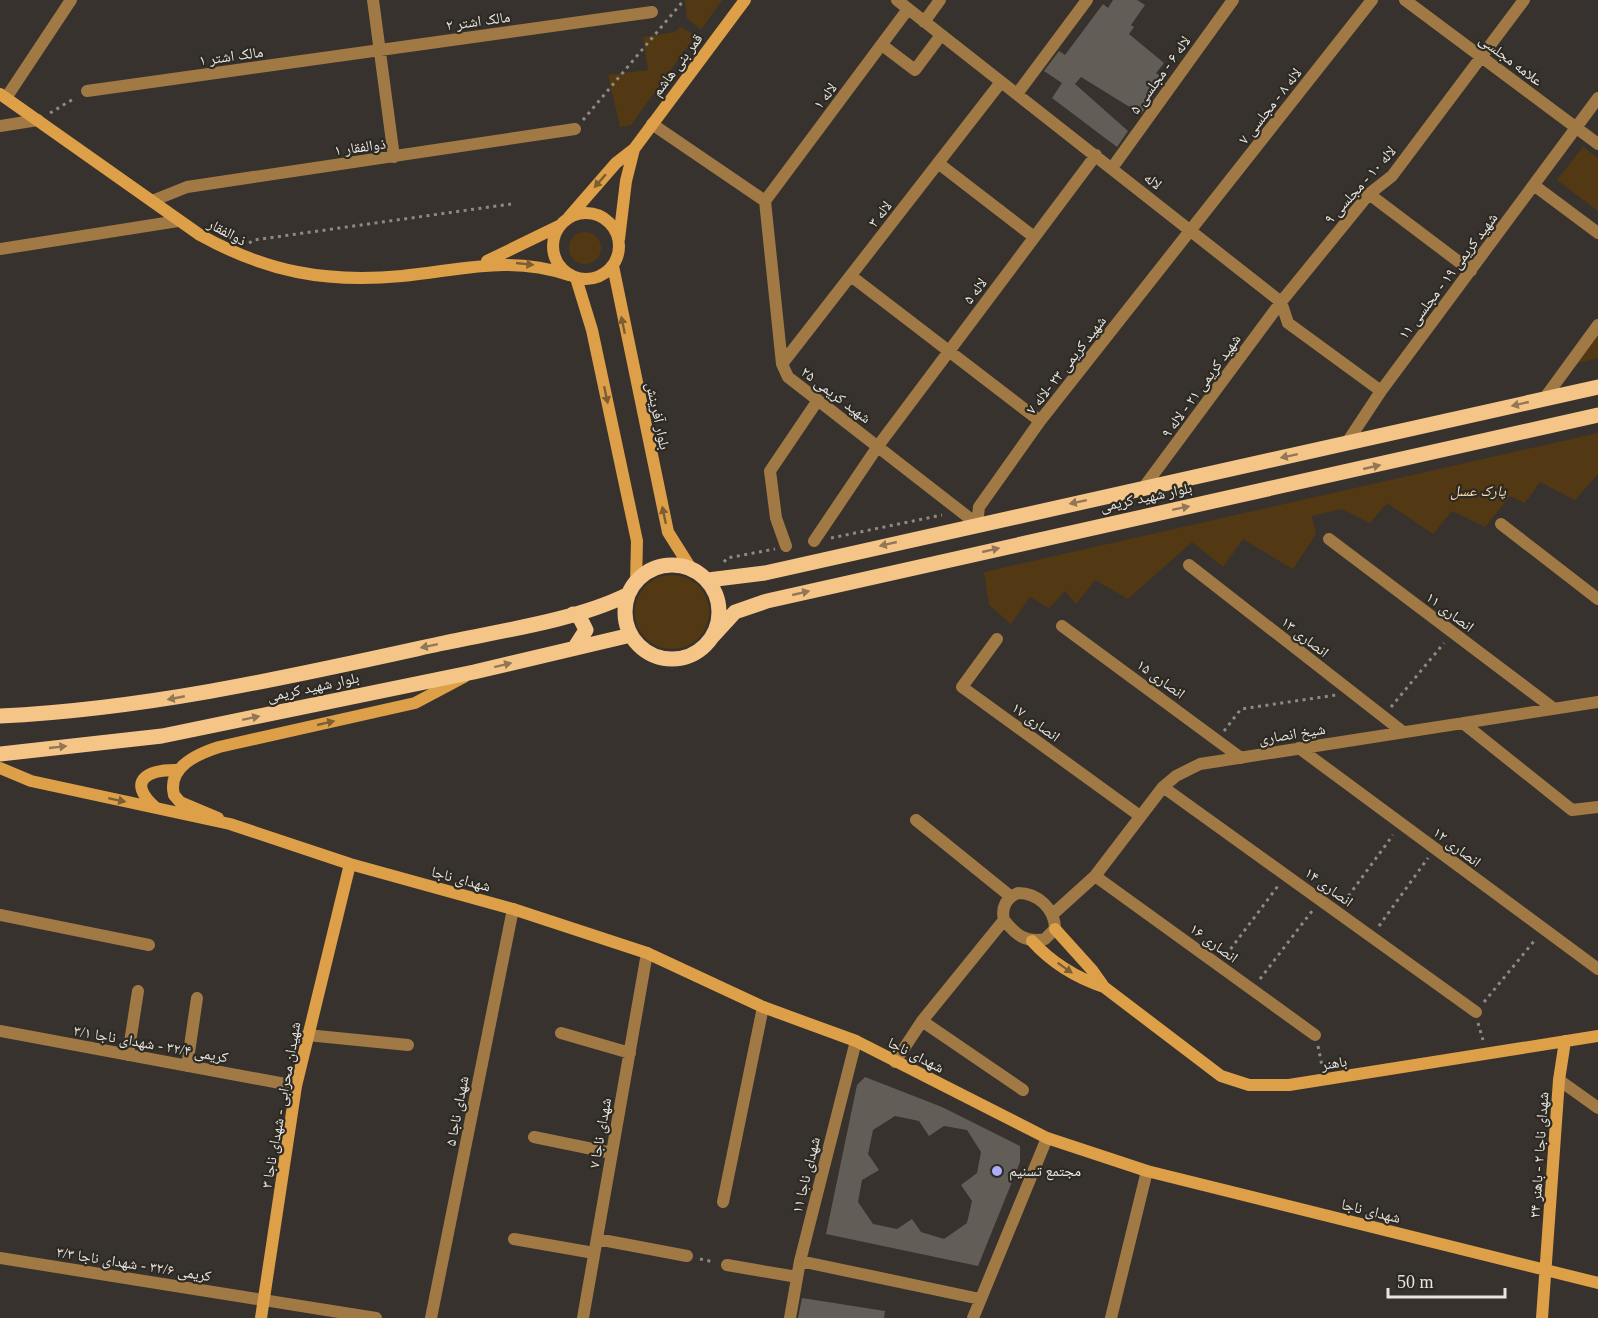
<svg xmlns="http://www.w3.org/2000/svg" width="1598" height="1318" font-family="'Times New Roman','Noto Naskh Arabic',serif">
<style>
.green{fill:#533913}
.building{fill:#635d57;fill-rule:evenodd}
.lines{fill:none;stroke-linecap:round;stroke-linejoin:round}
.path{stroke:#8d8984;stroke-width:3;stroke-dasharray:3 4.5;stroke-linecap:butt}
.street{stroke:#a07945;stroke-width:12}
.secondary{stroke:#dd9f47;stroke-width:12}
.primary{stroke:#f5c588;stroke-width:15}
.oneway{fill:#7c5e33}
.oneway2{fill:#917756}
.poi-dot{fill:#adaefb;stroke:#2d2923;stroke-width:2}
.labels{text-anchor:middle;stroke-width:4.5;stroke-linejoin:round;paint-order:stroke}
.street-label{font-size:15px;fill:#e9e6e2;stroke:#2d2923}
.park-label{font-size:15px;font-style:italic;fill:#fedeb6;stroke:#2d2923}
.poi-label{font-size:15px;fill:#e9e6e2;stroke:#2d2923;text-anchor:start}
</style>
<rect width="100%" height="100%" fill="#37322d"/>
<!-- green -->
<path class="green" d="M685 0H722L701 30 687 18Z
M680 27 696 35 631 125 620 127 608 75 648 70 643 37 675 32Z
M1583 147 1598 158V211L1557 180Z
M569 248a16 16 0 1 1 32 0a16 16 0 1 1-32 0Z
M1598 335V358L1577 363Z
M1598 433V474L1575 500 1540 482 1525 503 1510 496 1485 527 1452 511 1433 534 1387 503 1370 523 1342 509 1312 516 1316 534 1293 569 1243 539 1223 567 1192 542 1128 599 1095 580 1076 604 1065 591 1049 608 1030 597 1011 624 989 605 984 572Z
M635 612a37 37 0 1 1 74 0a37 37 0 1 1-74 0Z"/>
<!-- building -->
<path class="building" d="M1113 0H1137L1145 5 1131 25 1134 27 1129 34 1164 63 1156 73 1165 80 1141 114 1081 77 1075 84 1128 131 1117 147 1052 98 1062 83 1044 71 1059 51 1065 55 1103 4 1108 8Z
M865 1077 942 1107 1020 1146V1162L978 1266 826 1234 857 1085ZM895 1116 919 1121 929 1136 944 1126 967 1130 981 1152 977 1173 961 1185 972 1201 967 1223 944 1239 921 1232 912 1219 897 1229 873 1224 858 1202 862 1180 879 1170 868 1154 873 1130Z
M802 1298 885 1311 884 1318H798Z"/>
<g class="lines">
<!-- path -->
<path class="path" d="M50 113 75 98
M583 120 684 0
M249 243 254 240 511 204
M831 538 942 515
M724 562 727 558 775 549
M1391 707 1444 643
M1224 731 1241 709 1336 695
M1344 902 1393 835
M1379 926 1428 858
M1226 955 1278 886
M1260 979 1312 911
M1484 1002 1535 940
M1478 1023 1483 1040
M1318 1046 1322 1066
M700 1259 714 1262"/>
<!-- street -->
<path class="street" d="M373 0 394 157
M897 0 1281 302 1288 323 1381 391
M1405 0 1598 144
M924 22 940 0
M882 45 915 70 941 35
M87 91 652 12
M1017 94 1087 0
M6 98 71 0
M652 124 765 201
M0 126 38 120
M938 163 1034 237
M1112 168 1233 0
M1535 186 1598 233
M1369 194 1471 271
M152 201 187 187 575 129
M765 201 782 364 788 377 977 524 979 507 1040 421 1372 0
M765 201 908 9
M0 249 178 221
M851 276 1040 421
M782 364 1001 82
M1544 399 1598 325
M1346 444 1381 391 1598 98
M1144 487 1281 302 1369 194 1392 176 1524 0
M1501 524 1598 599
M1329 539 1553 708
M814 541 878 446 1096 155
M786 546 776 518 770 471 818 400
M1189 565 1403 732
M1062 626 1241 758
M997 639 962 687 1140 816
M1463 723 1572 810 1598 807
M1299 748 1598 969
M1163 787 1476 1012
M916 820 1010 896
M1095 876 1315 1035
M1018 893C1038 893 1055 909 1055 929L1045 939C1025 943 1016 935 1004 920 1001 907 1006 898 1018 893Z
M1053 914 1095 876 1163 787 1176 776 1200 764 1598 702
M0 915 149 945
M922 1021 1023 1090
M0 1031 296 1086
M561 1033 630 1053
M307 1035 408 1045
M128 1055 138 991
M895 1062 922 1021 1004 920
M187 1066 197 998
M1559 1080 1598 1108
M534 1137 612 1153
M723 1202 763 1007
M514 1239 594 1253
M597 1239 687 1256
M0 1258 376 1318
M800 1261 980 1299
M727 1265 797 1277
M431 1318 513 909
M583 1318 647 953
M790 1318 800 1261 856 1041
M973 1318 1047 1138
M1111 1318 1147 1171"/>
<!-- secondary -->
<path class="secondary" d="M0 94 200 235C267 272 325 283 402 276 462 270 509 255 569 275
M553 246a33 33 0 1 1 66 0a33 33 0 1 1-66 0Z
M569 217 616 163 634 149 745 0
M619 239 626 181 634 149
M487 261 559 226
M613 266 668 532 690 567
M576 278 592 330 637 541 636 583
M0 768 31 781 230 824 350 864 513 909 647 953 763 1007 856 1041 1047 1138 1147 1171 1598 1283
M155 807C125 780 149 769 179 770
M218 818 180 802 174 795C167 767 197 754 219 747L415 703 464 677
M1055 929 1092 970 1104 987
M1032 941C1051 962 1077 978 1104 987L1221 1076 1249 1085H1289L1598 1036
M261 1318 296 1086 350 864
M1542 1318 1559 1080 1565 1041"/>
<!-- primary -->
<path class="primary" d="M625 612a47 47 0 1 1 94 0a47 47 0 1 1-94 0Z
M708 580 765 573 1598 387
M573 614 580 618 586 630 575 647
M713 636 735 612 767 601 1598 415
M0 716C149 709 293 676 439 644 498 631 574 621 627 595
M0 754 162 736 474 672 631 635"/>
</g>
<!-- one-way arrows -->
<defs><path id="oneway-solid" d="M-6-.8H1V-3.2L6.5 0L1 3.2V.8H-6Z" transform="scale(1.5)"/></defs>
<g class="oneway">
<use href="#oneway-solid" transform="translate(600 181) rotate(131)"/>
<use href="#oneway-solid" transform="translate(525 264) rotate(6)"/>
<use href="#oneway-solid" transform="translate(623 325) rotate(-102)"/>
<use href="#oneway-solid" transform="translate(606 395) rotate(78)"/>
<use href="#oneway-solid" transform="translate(664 515) rotate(-102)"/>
<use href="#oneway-solid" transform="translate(326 723) rotate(-13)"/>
<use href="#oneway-solid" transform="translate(117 800) rotate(12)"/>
<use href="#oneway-solid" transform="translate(1065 968) rotate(35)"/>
</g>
<g class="oneway2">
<use href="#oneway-solid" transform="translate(1520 404) rotate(167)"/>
<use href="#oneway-solid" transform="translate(1289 456) rotate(168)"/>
<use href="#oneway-solid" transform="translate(1372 467) rotate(-13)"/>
<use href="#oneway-solid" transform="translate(1078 502) rotate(168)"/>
<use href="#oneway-solid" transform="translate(1181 508) rotate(-12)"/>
<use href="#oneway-solid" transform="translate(888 544) rotate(167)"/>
<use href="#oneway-solid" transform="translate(991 550) rotate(-13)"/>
<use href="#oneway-solid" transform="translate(801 593) rotate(-13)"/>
<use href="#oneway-solid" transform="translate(429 646) rotate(168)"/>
<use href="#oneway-solid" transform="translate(503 665) rotate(-14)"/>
<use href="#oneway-solid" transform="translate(176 698) rotate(169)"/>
<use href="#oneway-solid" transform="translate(251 718) rotate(-12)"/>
<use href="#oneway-solid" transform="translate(58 747) rotate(-6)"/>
</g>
<!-- markers -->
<circle class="poi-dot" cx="997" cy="1171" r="6"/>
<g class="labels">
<!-- street labels -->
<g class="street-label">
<text transform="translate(478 21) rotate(-8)" y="5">مالک اشتر ۲</text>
<text transform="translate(231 56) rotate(-8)" y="5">مالک اشتر ۱</text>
<text transform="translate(1511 60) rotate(37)" y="5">علامه مجلسی</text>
<text transform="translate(677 65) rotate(-53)" y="5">قمر بنی هاشم</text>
<text transform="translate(1160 75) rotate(-54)" y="5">لاله ۶ - مجلسی ۵</text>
<text transform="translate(825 96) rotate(-53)" y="5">لاله ۱</text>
<text transform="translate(1270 106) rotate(-52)" y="5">لاله ۸ - مجلسی ۷</text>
<text transform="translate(360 147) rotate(-8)" y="5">ذوالفقار ۱</text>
<text transform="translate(1153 181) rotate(38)" y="5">لاله</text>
<text transform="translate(1360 185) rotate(-48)" y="5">لاله ۱۰ - مجلسی ۹</text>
<text transform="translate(880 214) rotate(-52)" y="5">لاله ۳</text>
<text transform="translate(227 232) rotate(28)" y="5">ذوالفقار</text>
<text transform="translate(1448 276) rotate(-53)" y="5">شهید کریمی ۱۹ - مجلسی ۱۱</text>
<text transform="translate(975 291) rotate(-53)" y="5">لاله ۵</text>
<text transform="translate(1066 365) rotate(-52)" y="5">شهید کریمی ۲۳ -لاله ۷</text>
<text transform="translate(1201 386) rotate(-54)" y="5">شهید کریمی ۲۱ - لاله ۹</text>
<text transform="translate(836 395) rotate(37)" y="5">شهید کریمی ۲۵</text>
<text transform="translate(658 416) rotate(78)" y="5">بلوار آفرینش</text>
<text transform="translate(1146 497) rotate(-12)" y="5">بلوار شهید کریمی</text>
<text transform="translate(1450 612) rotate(37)" y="5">انصاری ۱۱</text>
<text transform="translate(1305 637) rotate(38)" y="5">انصاری ۱۳</text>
<text transform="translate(1161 679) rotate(36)" y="5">انصاری ۱۵</text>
<text transform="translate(313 687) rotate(-12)" y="5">بلوار شهید کریمی</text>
<text transform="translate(1036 722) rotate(36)" y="5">انصاری ۱۷</text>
<text transform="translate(1292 734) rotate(-9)" y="5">شیخ انصاری</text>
<text transform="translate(1457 847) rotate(37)" y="5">انصاری ۱۲</text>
<text transform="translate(461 879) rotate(15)" y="5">شهدای ناجا</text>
<text transform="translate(1329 887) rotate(36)" y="5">انصاری ۱۴</text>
<text transform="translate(1214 943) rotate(36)" y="5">انصاری ۱۶</text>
<text transform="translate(151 1044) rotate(10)" y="5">کریمی ۳۲/۴ - شهدای ناجا ۳/۱</text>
<text transform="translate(916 1055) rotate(27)" y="5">شهدای ناجا</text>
<text transform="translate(1334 1063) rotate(-9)" y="5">باهنر</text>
<text transform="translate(281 1105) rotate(-80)" y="5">شهیدان محرابی - شهدای ناجا ۳</text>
<text transform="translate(457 1111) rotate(-79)" y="5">شهدای ناجا ۵</text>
<text transform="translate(600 1133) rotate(-80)" y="5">شهدای ناجا ۷</text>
<text transform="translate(1539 1155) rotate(-86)" y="5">شهدای ناجا ۲ - باهنر ۲۴</text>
<text transform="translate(806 1175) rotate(-76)" y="5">شهدای ناجا ۱۱</text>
<text transform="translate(1371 1211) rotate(14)" y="5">شهدای ناجا</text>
<text transform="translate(134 1264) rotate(9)" y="5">کریمی ۳۲/۶ - شهدای ناجا ۳/۳</text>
</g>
<!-- park labels -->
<g class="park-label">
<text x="1478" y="496">پارک عسل</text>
</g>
<!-- poi labels -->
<g class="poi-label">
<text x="1009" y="1176">مجتمع تسنیم</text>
</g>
</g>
<!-- scale -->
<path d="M1388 1288v9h117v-9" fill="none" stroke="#e9e6e2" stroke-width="3"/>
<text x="1397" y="1288" font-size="18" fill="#e9e6e2" stroke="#2d2923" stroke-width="4.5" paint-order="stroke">50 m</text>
</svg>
